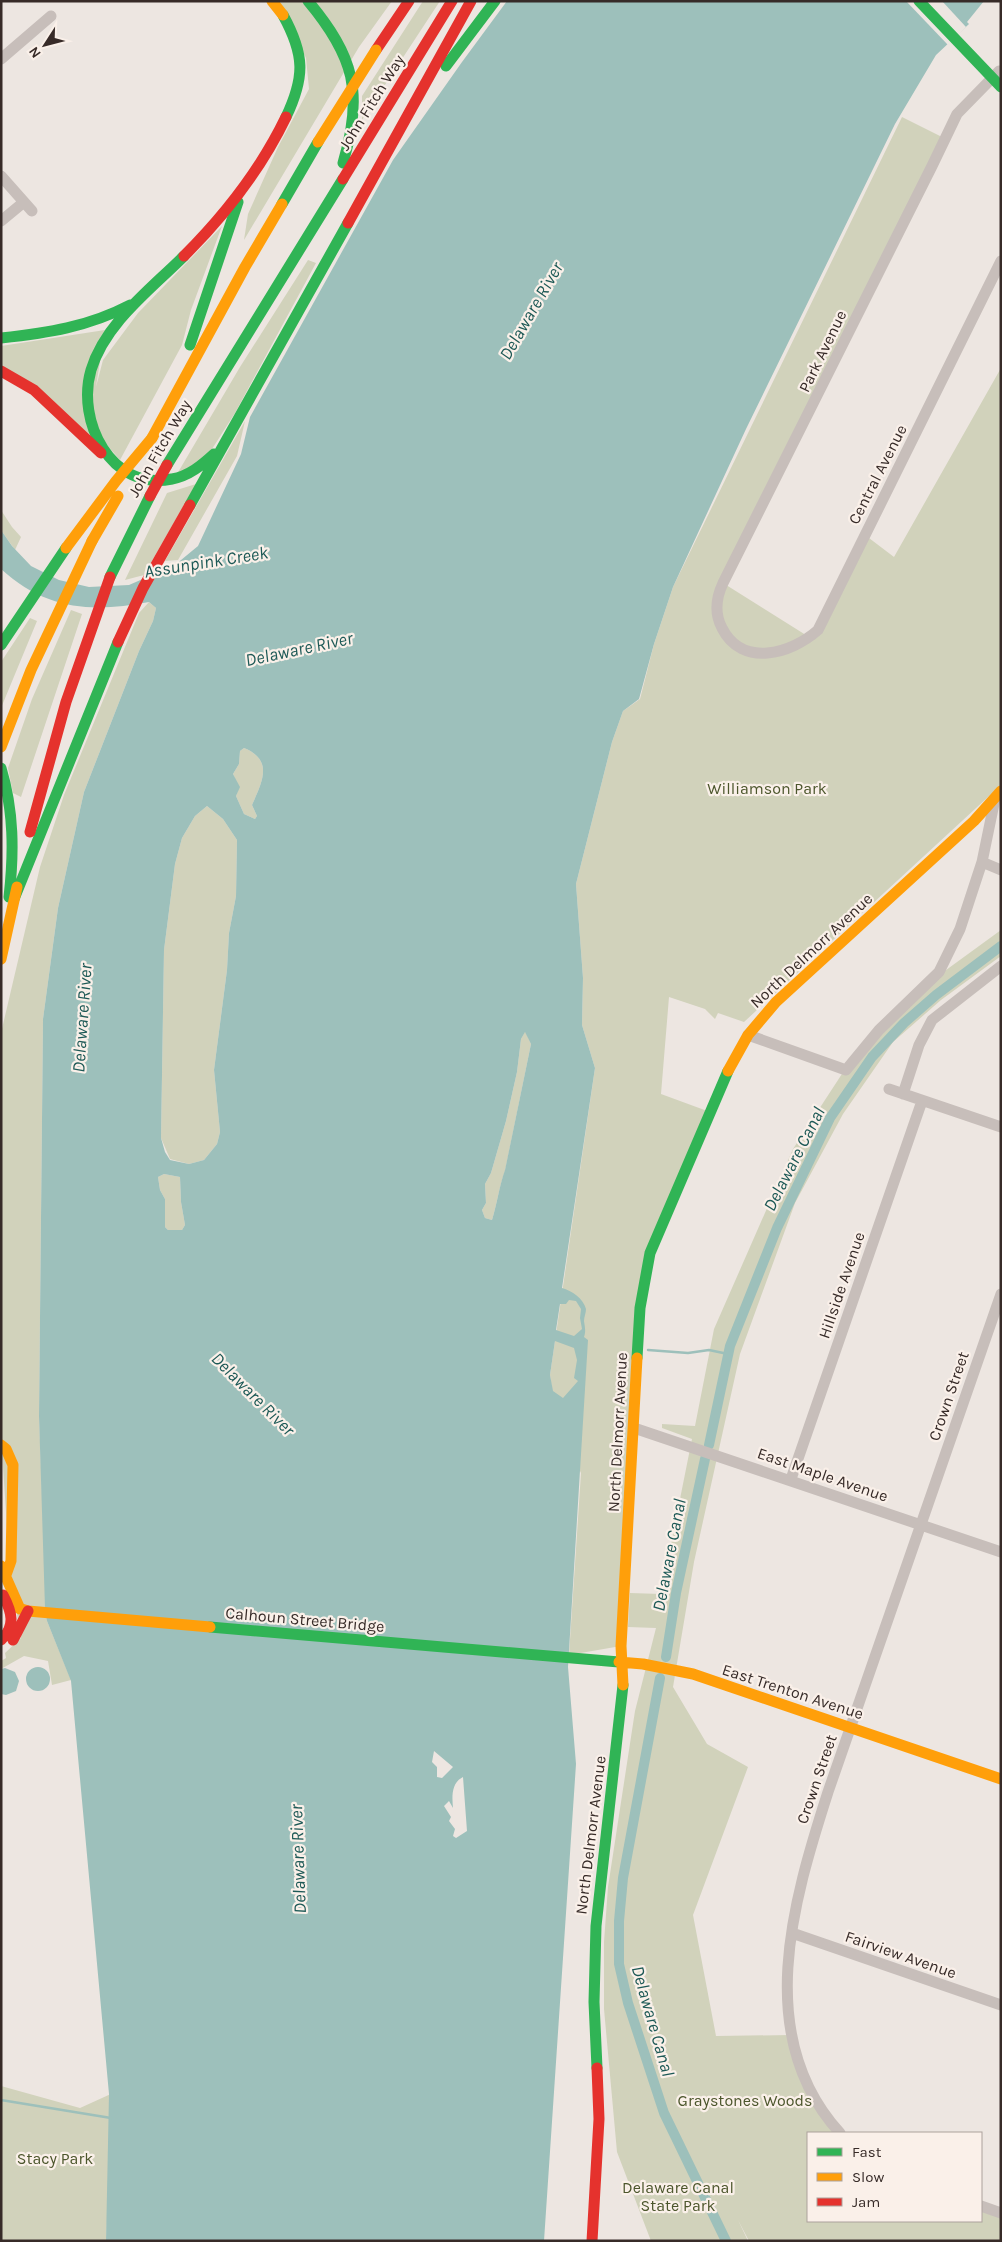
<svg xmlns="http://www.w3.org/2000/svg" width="1002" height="2242" font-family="Karla,sans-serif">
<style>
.green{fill:#d1d2bb}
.water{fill:#9dc0bb;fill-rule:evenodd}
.pier{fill:#ede6e1}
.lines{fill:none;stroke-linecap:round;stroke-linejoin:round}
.stream{stroke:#9dc0bb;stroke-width:2.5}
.canal{stroke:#9dc0bb;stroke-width:10}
.street{stroke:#c7beba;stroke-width:11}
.fast{stroke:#30b455;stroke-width:11}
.slow{stroke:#ff9f0a;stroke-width:11}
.jam{stroke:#e5322d;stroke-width:11}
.slow-bridge{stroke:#ff9f0a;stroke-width:11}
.jam-bridge{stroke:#e5322d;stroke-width:11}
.labels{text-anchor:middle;stroke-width:4.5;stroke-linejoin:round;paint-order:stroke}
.street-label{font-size:16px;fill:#372b28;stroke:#faf0e9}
.park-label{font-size:16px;fill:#4c562c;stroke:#faf0e9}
.water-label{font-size:18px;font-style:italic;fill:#1d5956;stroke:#faf0e9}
</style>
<rect width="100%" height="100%" fill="#ede6e1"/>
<!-- green -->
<path class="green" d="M278 1H392L359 47 244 240 248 214 278 147 309 89 306 58Z
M423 1H440L362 120V96Z
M902 117 944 138 723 583 809 637 865 535 894 557 1001 368V785L744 1022 718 1013 715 1019 705 1009 669 997 661 1094 710 1112 654 1243 638 1342 621 1646 569 1655 581 1473 567 1445 555 1411 550 1375 595 1068 582 1025 583 978 576 884 612 742 623 711 640 699 654 644 673 587Z
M222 226 191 310 182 345 120 460 100 437 92 402 103 360 138 313Z
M308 260 316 263 235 413 205 460 177 474 240 367Z
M105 330 88 437 1 368V346Z
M245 421 237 456 178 560 165 561Z
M196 484 144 575 125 580 167 493Z
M1 510 12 527 21 537 15 550 1 530Z
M149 602 156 608 153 621 139 651 84 792 58 908 43 1019 39 1416 47 1621 71 1680 52 1685 48 1661 24 1656 1 1669V1661L6 1658 5 1653 21 1638 10 1573 1 1436V1033L40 867 64 795 139 613Z
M71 610 82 614 21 797 13 793 8 768 32 699Z
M30 618 37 621 1 708V662Z
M244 748C274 760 262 782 252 805L257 816 255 819 244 814 236 796 239 787 233 774 239 764 240 751Z
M207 806 223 819 237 840 236 896 229 933 227 970 214 1070 220 1132 217 1144 204 1160 189 1164 170 1159 161 1138 164 950 175 864 182 838 195 816Z
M1001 930V956L941 1000 893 1042 843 1114 795 1203 740 1354 694 1562 673 1687 707 1744 748 1767 693 1915 716 2036 791 2035 809 2089 840 2133H808V2221H981V2206L1001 2213V2241H749L738 2220 748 2241H651L617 2152 604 2009V1942L608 1887 635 1711 656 1628 628 1627 630 1593 661 1594 692 1439 662 1428V1424L695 1426 714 1329 793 1149 853 1057 909 997Z
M525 1031 531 1044 505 1171C499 1187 497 1204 492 1220L485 1218 482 1210 486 1203 485 1184 491 1173 506 1121 517 1072 521 1039Z
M164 1174 180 1177 181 1202 185 1225 182 1230H168L165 1227V1199L160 1190 158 1177Z
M1 2086 80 2108 113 2093 106 2241H1Z"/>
<!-- water -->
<path class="water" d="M507 1H984L967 22 969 24 936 55 895 124 746 429 673 587 654 644 639 699 623 711 612 742 576 884 583 978 582 1025 595 1068 562 1288C572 1291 583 1298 586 1309 586 1313 584 1317 584 1321 585 1328 586 1331 584 1337L588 1340 568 1667 576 1764 544 2241H106L109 2094 71 1681 47 1621 45 1608 39 1416 43 1019 58 908 84 792 139 651 153 621 156 608 149 602C92 613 46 610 1 569V530L12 546 31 566 59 580 89 587 129 585 175 565 198 546 241 454 250 417 393 160 462 62ZM244 748C274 760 262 782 252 805L257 816 255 819 244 814 236 796 240 787 233 774 239 764 240 751ZM207 806 223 819 237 840 236 896 229 933 227 970 214 1070 220 1132 217 1144 204 1160 189 1164 170 1160 165 1152 161 1138 164 950 175 864 182 838 195 816ZM525 1032 531 1044 505 1170C499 1187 497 1204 492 1220L485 1218 482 1210 486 1203 485 1184 491 1173 506 1121 517 1072 521 1039ZM164 1174 180 1177 181 1202 185 1225 182 1230H168L165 1227V1199L160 1190 158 1177ZM569 1300 576 1301 581 1309 580 1318 582 1329 574 1336 556 1330 560 1304H566ZM555 1341 574 1348 577 1360 574 1378 578 1381 563 1398 553 1391 550 1375ZM434 1751 453 1767 442 1778 437 1777V1767L432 1762ZM463 1777 467 1831 456 1838 453 1836 455 1829 449 1821 451 1817 444 1806 449 1801 453 1808C452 1797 451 1783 463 1777Z
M26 1679a12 12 0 1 1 24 0a12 12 0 1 1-24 0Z
M5 1668 15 1672 19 1681 16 1691 6 1695 1 1694V1669Z"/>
<!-- pier -->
<path class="pier" d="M906 1H942L966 27 948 45Z"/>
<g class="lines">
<!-- stream -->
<path class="stream" d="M648 1350 688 1353 709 1350 728 1354
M1 2100 111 2118"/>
<!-- canal -->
<path class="canal" d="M709 1445 730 1346 777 1228 830 1118 872 1057 904 1023 936 995 1001 946
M666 1657 676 1593 705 1459
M660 1678 623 1878 619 1921V1964L628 2003 664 2113 726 2241"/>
<!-- street -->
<path class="street" d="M1 59 51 16
M999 71 957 114 932 166 723 583C716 598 714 613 722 628 742 668 791 654 818 630L1001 261
M1 176 32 211
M1 221 24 202
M982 862 1001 870
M748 1035 846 1070 879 1030 939 972 960 929 982 862 995 799
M889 1089 1001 1127
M903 1094 919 1045 932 1020 1001 966
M634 1428 1001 1552
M791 1479 922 1101
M792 1933 1001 2005
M840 2133C752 2037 793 1901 828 1792L1001 1294
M981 2206 1001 2213"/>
<!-- fast -->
<path class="fast" d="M308 1C354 56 364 93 343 163
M919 1 1001 87
M283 15C305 55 305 77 286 117
M446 66 495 1
M282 204 318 142
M184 256C151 289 105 323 91 370 76 421 111 492 172 479 189 476 202 465 214 454
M1 338C47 333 88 327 130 305
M190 345 238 202
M167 465 343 179
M190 505 348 223
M110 577 150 496
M1 645 66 548
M1 768C14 811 14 853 9 897
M14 899 118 642
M637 1358 640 1308 650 1253 728 1071
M210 1627 619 1662
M597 2068 594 2002 596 1926 623 1685"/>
<!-- slow -->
<path class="slow" d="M272 1 283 15
M152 438 245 267 282 204
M1 747 31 670 92 541
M1 959 17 887
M728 1071 748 1035 776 1002 974 821 1001 791
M1 1445 6 1449 13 1465 11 1561 6 1575
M1 1566 20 1609
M15 1607 28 1611 210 1627
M619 1662 643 1664 693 1674 1001 1779
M623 1685 621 1646 637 1358"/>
<!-- jam -->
<path class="jam" d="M376 50 409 1
M343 179 452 1
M348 223 471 1
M184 256C225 215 261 169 286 117
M1 371 34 390 101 453
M118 642 143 588 190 505
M30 832 66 702 110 577
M1 1640C16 1626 12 1612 3 1595
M13 1640 28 1611
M592 2241 599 2119 597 2068"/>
<!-- slow-bridge -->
<path class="slow-bridge" d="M318 142 376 50
M92 541 118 496
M66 548 116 481 152 438"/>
<!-- jam-bridge -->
<path class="jam-bridge" d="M150 496 167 465"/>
</g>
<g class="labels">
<!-- street labels -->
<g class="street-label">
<text transform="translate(371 102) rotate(-58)" y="6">John Fitch Way</text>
<text transform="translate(822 351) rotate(-64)" y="6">Park Avenue</text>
<text transform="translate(159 448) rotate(-60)" y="6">John Fitch Way</text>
<text transform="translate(877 474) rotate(-63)" y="6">Central Avenue</text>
<text transform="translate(811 950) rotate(-43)" y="6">North Delmorr Avenue</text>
<text transform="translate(841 1285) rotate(-71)" y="6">Hillside Avenue</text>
<text transform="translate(948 1396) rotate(-71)" y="6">Crown Street</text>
<text transform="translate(617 1432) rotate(-87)" y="6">North Delmorr Avenue</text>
<text transform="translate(823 1474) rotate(19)" y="6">East Maple Avenue</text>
<text transform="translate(305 1619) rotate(5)" y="6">Calhoun Street Bridge</text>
<text transform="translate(793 1691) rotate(18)" y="6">East Trenton Avenue</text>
<text transform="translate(816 1779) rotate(-71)" y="6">Crown Street</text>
<text transform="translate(590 1835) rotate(-83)" y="6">North Delmorr Avenue</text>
<text transform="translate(901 1954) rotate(19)" y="6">Fairview Avenue</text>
</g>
<!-- park labels -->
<g class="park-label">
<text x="767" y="794">Williamson Park</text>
<text x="745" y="2106">Graystones Woods</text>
<text x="55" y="2164">Stacy Park</text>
<text x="678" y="2193">Delaware Canal<tspan x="678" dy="18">State Park</tspan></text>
</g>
<!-- water labels -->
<g class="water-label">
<text transform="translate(531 311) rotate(-60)" y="6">Delaware River</text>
<text transform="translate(206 562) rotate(-9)" y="6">Assunpink Creek</text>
<text transform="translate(299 649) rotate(-12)" y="6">Delaware River</text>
<text transform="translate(82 1018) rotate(-86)" y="6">Delaware River</text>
<text transform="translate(794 1159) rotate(-63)" y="6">Delaware Canal</text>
<text transform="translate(253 1394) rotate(45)" y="6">Delaware River</text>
<text transform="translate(669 1555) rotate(-79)" y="6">Delaware Canal</text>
<text transform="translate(298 1859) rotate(-92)" y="6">Delaware River</text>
<text transform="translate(653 2021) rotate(74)" y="6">Delaware Canal</text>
</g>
</g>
<!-- border -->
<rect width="1002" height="2242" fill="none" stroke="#372b28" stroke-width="5"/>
<!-- legend -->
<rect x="807" y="2132" width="175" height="90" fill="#faf0e9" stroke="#aca19c"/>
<rect x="817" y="2148" width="25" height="8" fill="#30b455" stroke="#aca19c"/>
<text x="852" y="2157" font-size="15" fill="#372b28">Fast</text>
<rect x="817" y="2173" width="25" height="8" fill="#ff9f0a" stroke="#aca19c"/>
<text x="852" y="2182" font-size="15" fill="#372b28">Slow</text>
<rect x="817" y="2198" width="25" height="8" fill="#e5322d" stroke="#aca19c"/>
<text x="852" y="2207" font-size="15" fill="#372b28">Jam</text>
<!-- north arrow -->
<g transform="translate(45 45) rotate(234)" stroke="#faf0e9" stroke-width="4" paint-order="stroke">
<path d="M0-4L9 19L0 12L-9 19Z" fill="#372b28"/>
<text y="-8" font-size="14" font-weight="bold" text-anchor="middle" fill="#372b28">N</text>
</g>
</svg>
